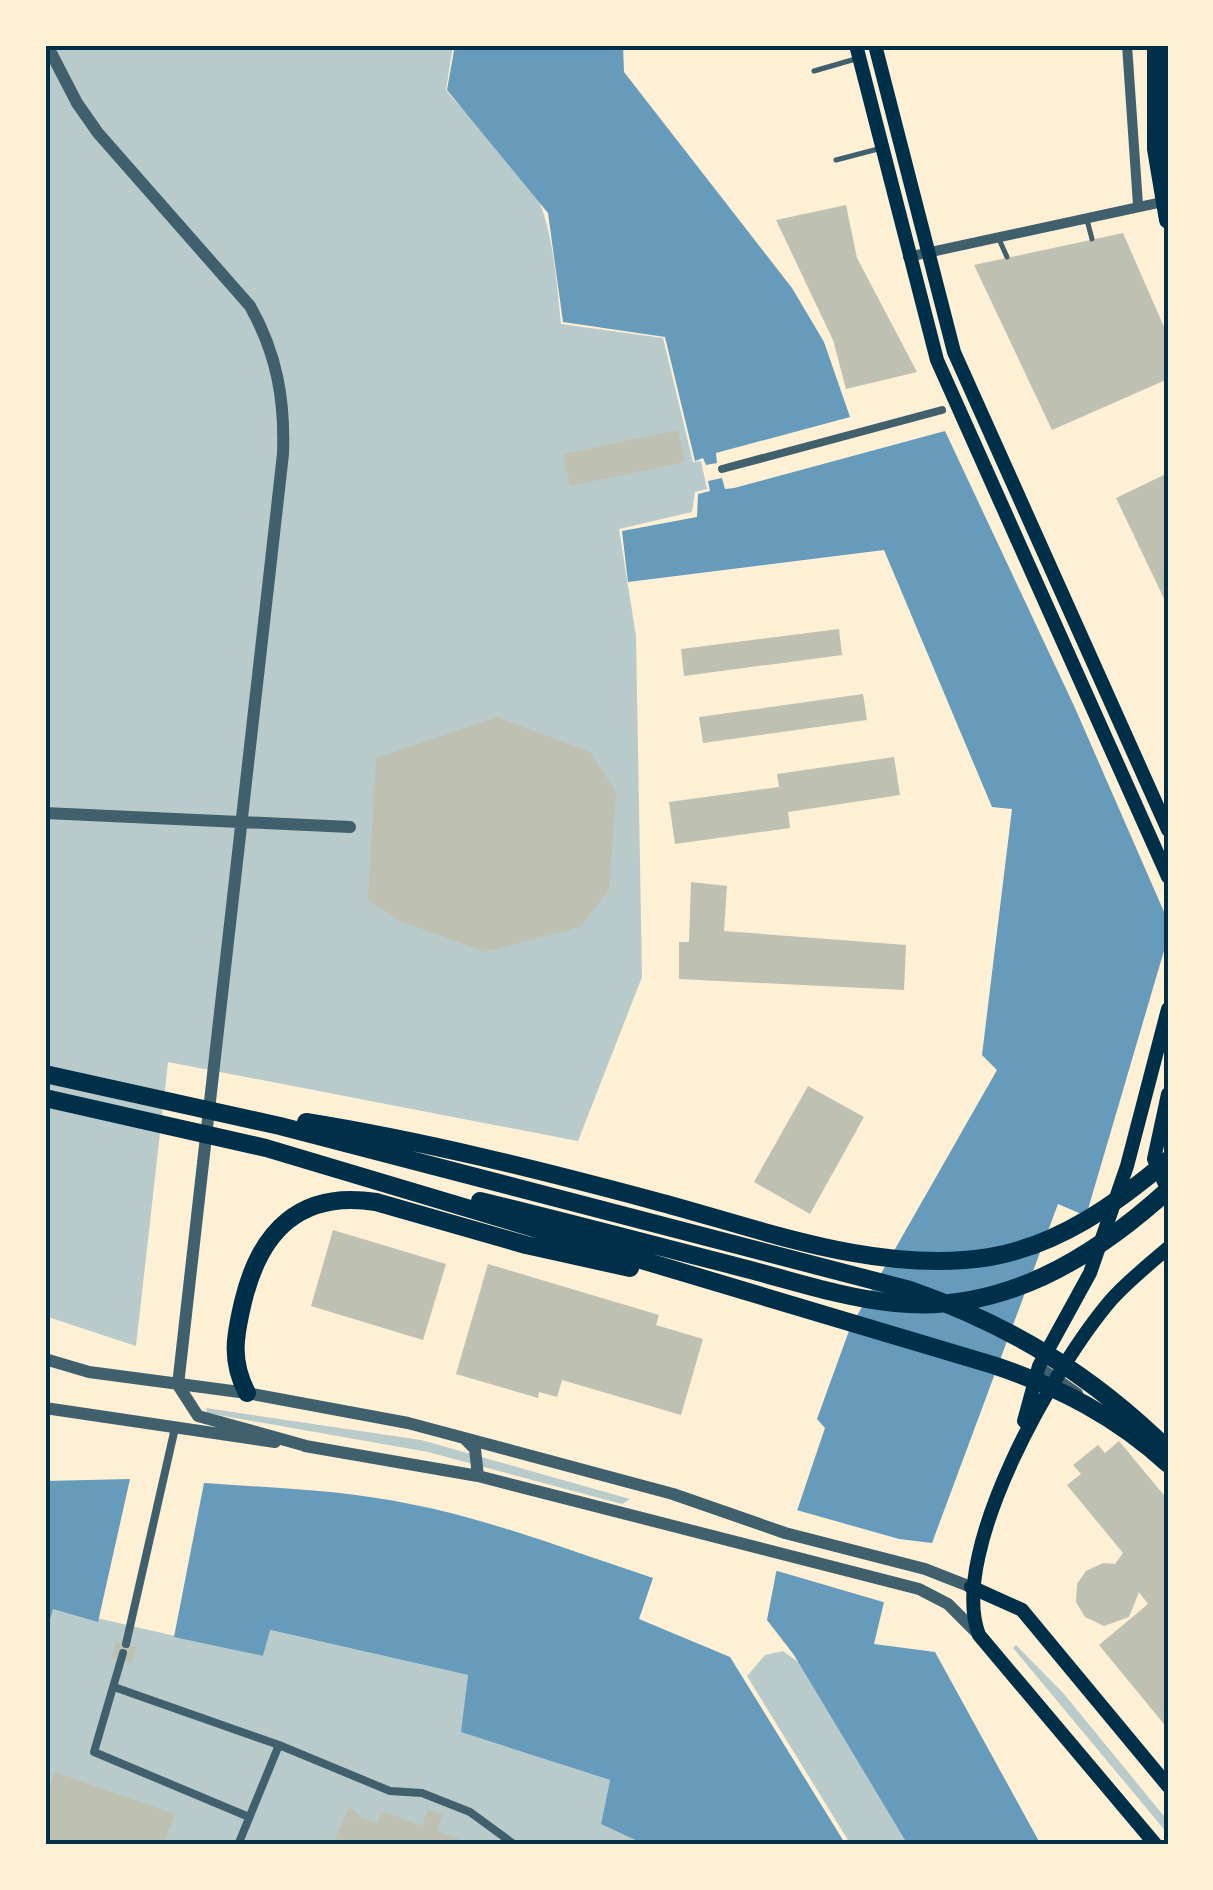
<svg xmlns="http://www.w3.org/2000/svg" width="1213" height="1890" font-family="'PT Sans',sans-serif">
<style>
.green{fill:#b9caca}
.water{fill:#669bbc}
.pier{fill:#fdf0d5}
.building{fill:#bec0b2}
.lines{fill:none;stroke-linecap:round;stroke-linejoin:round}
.service{stroke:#3f606c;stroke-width:5}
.pedestrian{stroke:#3f606c;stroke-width:8}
.minor{stroke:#3f606c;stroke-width:10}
.tertiary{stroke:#3f606c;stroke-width:12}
.secondary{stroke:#003049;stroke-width:14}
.motorway{stroke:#003049;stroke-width:18}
.neatline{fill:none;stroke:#003049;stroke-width:4}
</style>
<rect width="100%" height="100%" fill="#fdf0d5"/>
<!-- green -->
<path class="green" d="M45 45H453L446 90C466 115 484 129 506 151 553 197 554 262 561 324L663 338 693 462 701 461 707 489 695 492 692 512 619 529 636 636 642 977 578 1141 168 1062 136 1346 45 1316Z
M206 1408 421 1440 630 1499 622 1504 428 1452 207 1413Z
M53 1608 263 1656 269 1630 468 1675 462 1732 610 1780 601 1824 646 1845H45V1638Z
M1016 1645 1064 1694 1168 1821V1834L1013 1648Z
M783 1651 801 1664 910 1845H851L747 1676 765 1655Z"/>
<!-- water -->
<path class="water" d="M455 45H623L624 72 792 288 824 342 850 417 716 453 717 463 706 465 703 458 695 461 665 337 563 322 548 213 447 90Z
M945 431 1075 708 1168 921V937L1086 1216 1058 1204 932 1543 899 1539 874 1644 935 1652 1041 1845H908L794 1655 767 1620 776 1573 825 1428 817 1419 850 1328 997 1070 982 1055 1012 809 992 807 884 550 628 582 622 531 697 517 698 494 710 491 708 481 722 478 725 489 734 488Z
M130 1479 98 1622 53 1609 45 1638V1481Z
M204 1483C273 1488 343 1490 410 1504 493 1520 573 1552 653 1578L639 1619 730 1657 846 1845H646L601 1824 610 1780 461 1732 468 1675 270 1630 263 1656 174 1637Z"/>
<!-- pier -->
<path class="pier" d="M793 1509 931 1548 903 1544 890 1604 774 1570Z"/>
<!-- building -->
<path class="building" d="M846 205 857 258 917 372 846 389 833 340 776 220Z
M1123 233 1168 336V379L1052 430 974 265Z
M678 430 685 462 570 486 563 454Z
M1168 473V607L1116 498Z
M839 629 842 655 684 676 681 649Z
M863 694 867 720 703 743 699 717Z
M497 717 590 752 616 792 609 890 580 927 485 952 397 920 368 900 376 758Z
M894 757 900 795 788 812 790 828 675 844 669 802 779 787 777 774Z
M691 882 727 886 724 931 906 945 904 990 679 979V942H689Z
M808 1086 864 1117 810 1214 754 1182Z
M333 1230 446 1264 423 1340 311 1306Z
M488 1264 659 1315 656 1325 703 1339 681 1415 562 1380 557 1397 539 1392 538 1398 456 1374Z
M1119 1441 1168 1500V1729L1099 1645 1148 1604 1139 1592 1129 1617 1104 1626 1085 1617 1076 1602 1077 1584 1086 1571 1103 1563 1115 1564 1123 1553 1067 1485 1081 1474 1073 1465 1098 1445 1105 1453Z
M116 1641 137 1647 132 1663 125 1661 127 1654 123 1653 119 1660 111 1658Z
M55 1772 175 1814 163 1845H45V1799Z
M350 1806 361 1818 377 1823 382 1811 422 1826 428 1809 443 1815 437 1831 475 1845H332Z"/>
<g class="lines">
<!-- service -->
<path class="service" d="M814 71 859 58
M836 160 878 149
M1087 220 1092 239
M998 237 1007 257"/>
<!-- pedestrian -->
<path class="pedestrian" d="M722 469 942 410
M126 1644 175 1428
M123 1653 94 1752 249 1817
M114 1687 279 1745 390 1791 422 1793 470 1812 515 1845
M238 1845 279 1745"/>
<!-- minor -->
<path class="minor" d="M1127 45 1138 205
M908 257 1167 201
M1039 1366 1078 1393"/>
<!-- tertiary -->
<path class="tertiary" d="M47 45 77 103 98 133 250 306C277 354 285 400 283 454L178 1385 198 1416 310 1447
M45 813 350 827
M45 1359 89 1372 247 1393 408 1423 673 1494 785 1533 925 1569 971 1587
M45 1408 275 1442
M465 1439 475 1449 478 1476
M305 1446 478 1476 919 1589 948 1604 979 1635"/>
<!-- secondary -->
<path class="secondary" d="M856 45 937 360 1168 877
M875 45 954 352 1168 830
M1168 1094 1154 1159 1168 1191
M1024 1421 1039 1366 1090 1273 1127 1166 1168 1009
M971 1587 1022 1610 1168 1786
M1156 1845 979 1635C947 1552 1056 1364 1111 1300 1128 1281 1148 1265 1168 1248"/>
<!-- motorway -->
<path class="motorway" d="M1156 45V149L1168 220
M45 1074 280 1126 910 1290C1010 1325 1092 1375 1168 1450
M45 1098 266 1148 993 1365C1059 1387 1117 1417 1168 1464
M306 1122C424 1141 539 1170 655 1201 761 1229 878 1275 990 1257 1059 1245 1116 1204 1168 1160
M480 1201C567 1222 653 1245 739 1267 790 1280 843 1298 895 1303 1002 1314 1092 1259 1168 1190
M247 1393C230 1360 235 1336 243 1302 260 1231 300 1190 376 1202L526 1245 630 1268"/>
</g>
<!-- border -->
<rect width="1213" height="1890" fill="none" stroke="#fdf0d5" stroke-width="95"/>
<rect x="48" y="48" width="1118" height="1794" class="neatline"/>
</svg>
